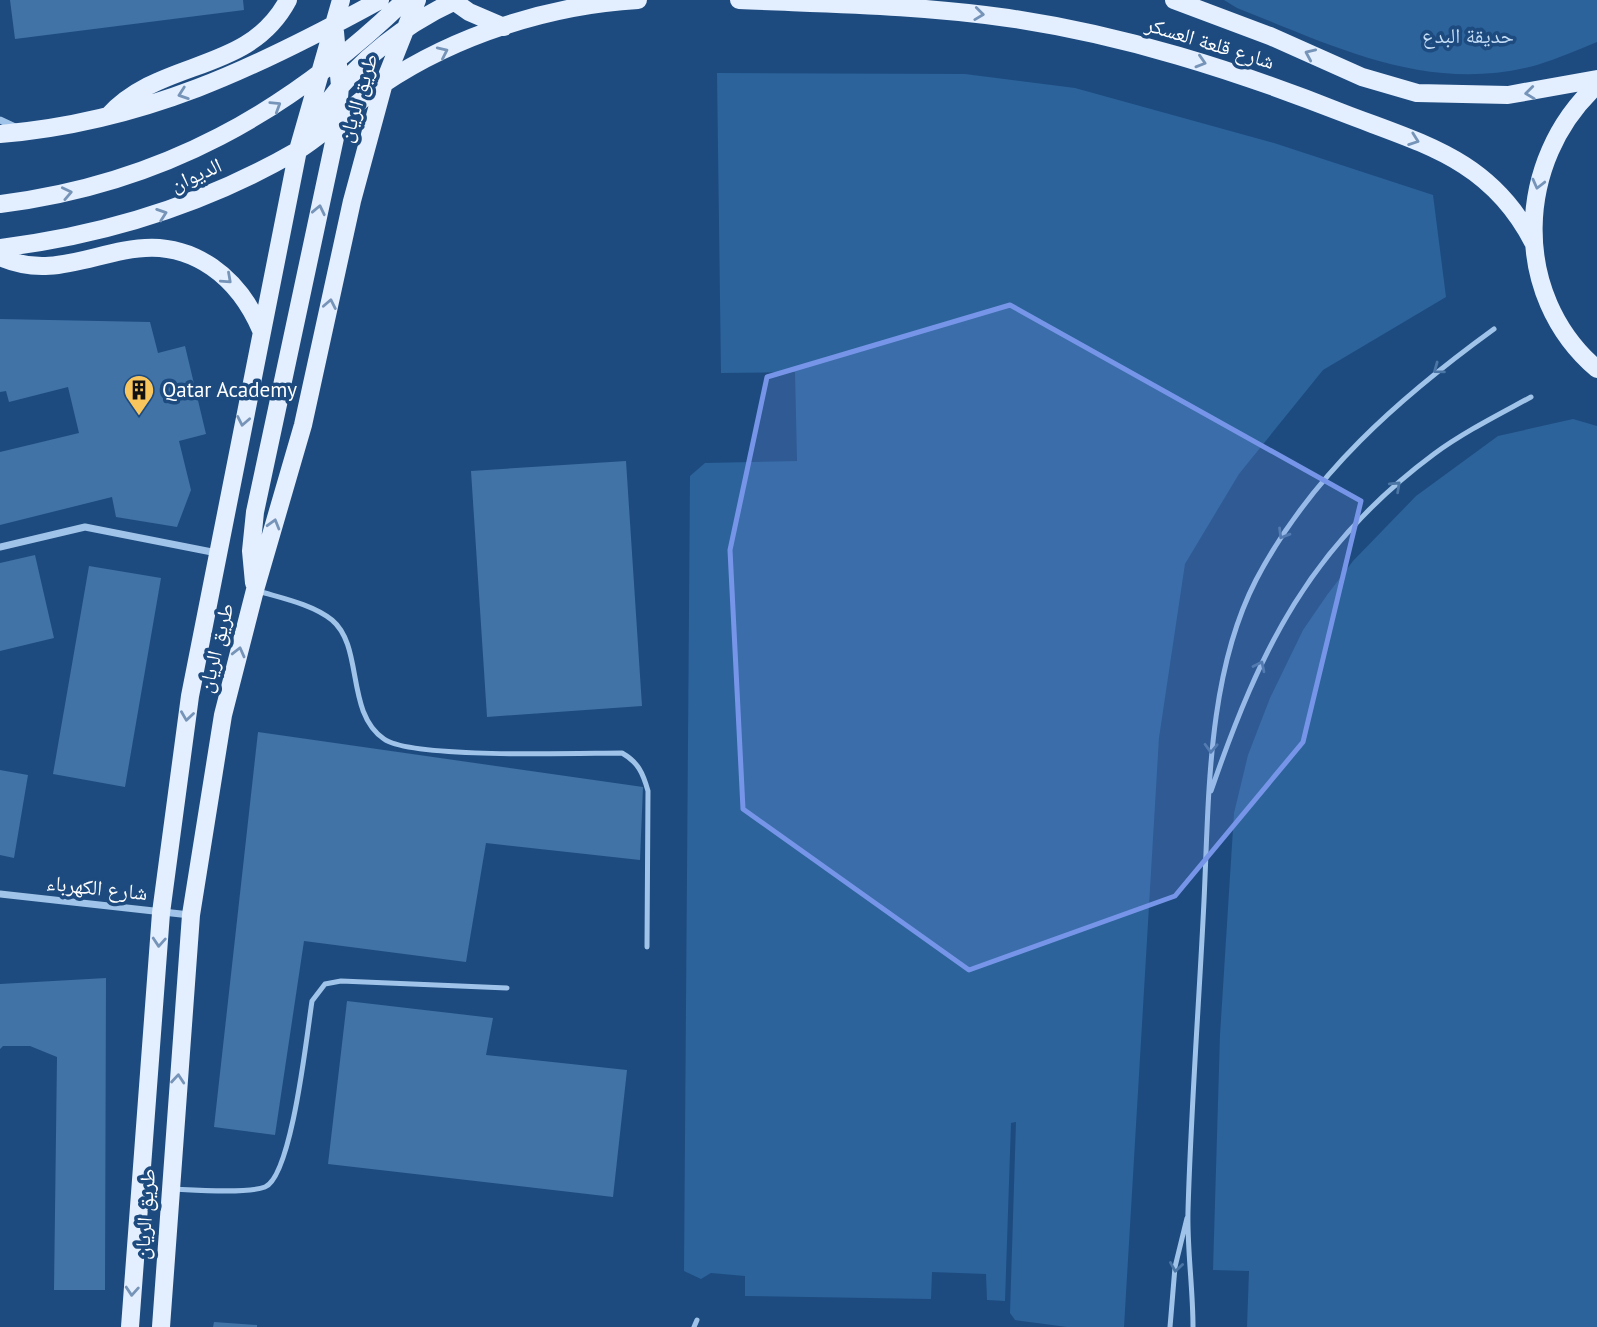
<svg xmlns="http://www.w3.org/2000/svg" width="1597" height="1327" font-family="'PT Sans','Noto Naskh Arabic',sans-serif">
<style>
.green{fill:#2c639b}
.building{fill:#4173a7}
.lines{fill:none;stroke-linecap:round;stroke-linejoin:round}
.lane{stroke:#a0c4e9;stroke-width:5}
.street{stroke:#a0c4e9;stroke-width:7}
.primary{stroke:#e3eefe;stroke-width:18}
.oneway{stroke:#7694b8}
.oneway2{stroke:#4b75a4}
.marked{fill:#7795e8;fill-opacity:0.2;stroke:#7795e8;stroke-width:5;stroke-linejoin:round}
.labels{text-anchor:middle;stroke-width:7;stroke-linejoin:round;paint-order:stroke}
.park-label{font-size:21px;fill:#c4ddf7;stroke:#1d4b7f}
.street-label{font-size:21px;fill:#fff;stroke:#1d4b7f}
.poi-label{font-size:21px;fill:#fff;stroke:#1d4b7f;text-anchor:start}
</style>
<rect width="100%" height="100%" fill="#1d4b7f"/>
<!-- green -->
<path class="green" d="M1224 0H1597V42C1577 50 1557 59 1537 65 1429 95 1334 46 1237 8Z
M717 73 965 74 1075 88 1274 143 1433 195 1446 297 1323 370 1239 474 1185 564 1159 738 1124 1327H1067L1015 1320 1010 1313 1016 1122 1011 1123 1005 1301 987 1300 986 1274 932 1272 931 1299 745 1296V1276L711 1273 701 1279 684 1271 690 476 705 463 797 461 795 372 721 373Z
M1573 419 1597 426V1327H1247L1249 1271 1213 1270 1220 1035 1234 813 1248 755 1270 698 1303 630 1327 595 1353 561 1416 496 1498 436Z"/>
<!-- building -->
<path class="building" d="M10 0H243L244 10 15 39Z
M0 319 150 322 158 353 185 346 206 434 179 441 191 490 177 527 116 517 112 497 0 525V452L79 433 68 387 9 402 6 391 0 392Z
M626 461 642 706 487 717 471 471Z
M35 555 54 638 0 651V563Z
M89 566 161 578 125 787 53 774Z
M258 732 643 787 640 860 486 843 466 962 304 941 275 1135 214 1127Z
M0 770 28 775 14 858 0 855Z
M106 978 105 1290H54L57 1057 30 1046H3L0 1049V984Z
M347 1001 493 1018 486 1055 627 1070 613 1197 328 1164Z
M214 1322 257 1325V1327H213Z"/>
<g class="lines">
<!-- lane -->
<path class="lane" d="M258 591C281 598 312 604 332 620 364 647 345 712 384 739 412 759 579 753 622 753 638 762 643 773 648 791L647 947
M1211 791C1260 649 1310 546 1434 454 1464 432 1498 415 1531 397
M173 1189C194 1190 247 1194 265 1187 292 1176 307 1033 312 1001L325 984 341 981 507 988
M694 1327 697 1320
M1170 1327 1175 1267 1187 1218
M1193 1327C1193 1288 1187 1249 1188 1211 1191 1107 1199 1004 1204 901 1209 797 1207 675 1256 580 1311 475 1399 398 1494 329"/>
<!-- street -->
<path class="street" d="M0 120 15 127
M0 547 85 527 217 553
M0 894 190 915"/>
<!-- primary -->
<path class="primary" d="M452 0 469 12 504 27
M739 0C829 4 919 5 1008 18 1124 35 1234 70 1343 113 1423 144 1490 159 1533 242
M1174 0 1270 36 1362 77 1417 93 1508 95 1597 79
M1597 85C1515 160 1510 295 1597 369
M108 116C162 57 248 75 288 0
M311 126C348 68 396 28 457 0
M0 134C144 122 256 68 380 0
M0 204C162 184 289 112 405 0
M0 248C105 235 203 205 295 152 327 133 353 104 383 84 456 35 550 5 638 0
M0 257C74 291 134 214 212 267 235 283 250 304 261 330
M254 583 251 551 255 512 336 133 340 86 335 32
M130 1327 161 913 190 696 298 150 341 0
M161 1327 191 915 223 715 255 590 303 425 352 201 384 83 417 0"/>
</g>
<!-- one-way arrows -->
<defs><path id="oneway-chevron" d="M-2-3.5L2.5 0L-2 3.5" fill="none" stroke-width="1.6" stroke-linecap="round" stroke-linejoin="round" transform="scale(1.75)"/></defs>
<g class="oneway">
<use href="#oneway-chevron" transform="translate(979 14) rotate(7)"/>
<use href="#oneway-chevron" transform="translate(443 52) rotate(-25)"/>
<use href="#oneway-chevron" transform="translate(1310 54) rotate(-156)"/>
<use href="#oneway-chevron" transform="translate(1201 62) rotate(17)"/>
<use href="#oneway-chevron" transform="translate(1530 93) rotate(173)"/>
<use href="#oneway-chevron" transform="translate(183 94) rotate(161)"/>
<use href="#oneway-chevron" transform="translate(276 106) rotate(-32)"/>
<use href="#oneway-chevron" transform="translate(1414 140) rotate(20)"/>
<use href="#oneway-chevron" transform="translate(1538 184) rotate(104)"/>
<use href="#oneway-chevron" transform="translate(67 193) rotate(-12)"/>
<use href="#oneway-chevron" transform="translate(319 210) rotate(-78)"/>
<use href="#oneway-chevron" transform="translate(162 214) rotate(-19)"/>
<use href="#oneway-chevron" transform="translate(227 279) rotate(42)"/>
<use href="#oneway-chevron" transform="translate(330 304) rotate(-79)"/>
<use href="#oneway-chevron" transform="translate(243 421) rotate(101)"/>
<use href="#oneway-chevron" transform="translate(274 524) rotate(-74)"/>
<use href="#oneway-chevron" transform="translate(239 652) rotate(-76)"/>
<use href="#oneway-chevron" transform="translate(187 716) rotate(98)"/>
<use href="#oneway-chevron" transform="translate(159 942) rotate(94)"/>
<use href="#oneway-chevron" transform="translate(178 1079) rotate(-85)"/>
<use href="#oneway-chevron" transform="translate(132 1291) rotate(94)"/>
</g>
<g class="oneway2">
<use href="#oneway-chevron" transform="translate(1438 369) rotate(144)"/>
<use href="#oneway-chevron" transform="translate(1396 486) rotate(-43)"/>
<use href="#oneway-chevron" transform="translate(1283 534) rotate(121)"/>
<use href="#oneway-chevron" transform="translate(1260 666) rotate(-64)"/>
<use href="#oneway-chevron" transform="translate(1211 748) rotate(92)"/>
<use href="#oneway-chevron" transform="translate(1176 1267) rotate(99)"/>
</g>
<!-- marked area -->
<path class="marked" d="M1010 305 1361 501 1303 742 1175 896 969 970 743 809 730 550 767 377Z"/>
<!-- icons -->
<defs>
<g id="building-pin" transform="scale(1.575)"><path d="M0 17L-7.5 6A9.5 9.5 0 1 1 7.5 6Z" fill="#f9c65e" stroke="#1d4b7f"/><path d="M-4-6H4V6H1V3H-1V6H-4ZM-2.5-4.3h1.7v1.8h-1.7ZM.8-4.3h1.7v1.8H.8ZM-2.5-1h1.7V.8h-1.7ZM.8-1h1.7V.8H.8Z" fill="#111"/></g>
</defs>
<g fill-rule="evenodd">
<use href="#building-pin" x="139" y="390"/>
</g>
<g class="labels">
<!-- park labels -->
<g class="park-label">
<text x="1468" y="43">حديقة البدع</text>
</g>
<!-- street labels -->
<g class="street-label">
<text transform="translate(1210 43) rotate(17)" y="7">شارع قلعة العسكر</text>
<text transform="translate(358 98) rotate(-73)" y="7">طريق الريان</text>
<text transform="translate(196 175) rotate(-24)" y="7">الديوان</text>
<text transform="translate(216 648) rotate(-76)" y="7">طريق الريان</text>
<text transform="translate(97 888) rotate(6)" y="7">شارع الكهرباء</text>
<text transform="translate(145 1214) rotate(-86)" y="7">طريق الريان</text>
</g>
<!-- poi labels -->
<g class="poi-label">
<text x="162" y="397">Qatar Academy</text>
</g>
</g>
</svg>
